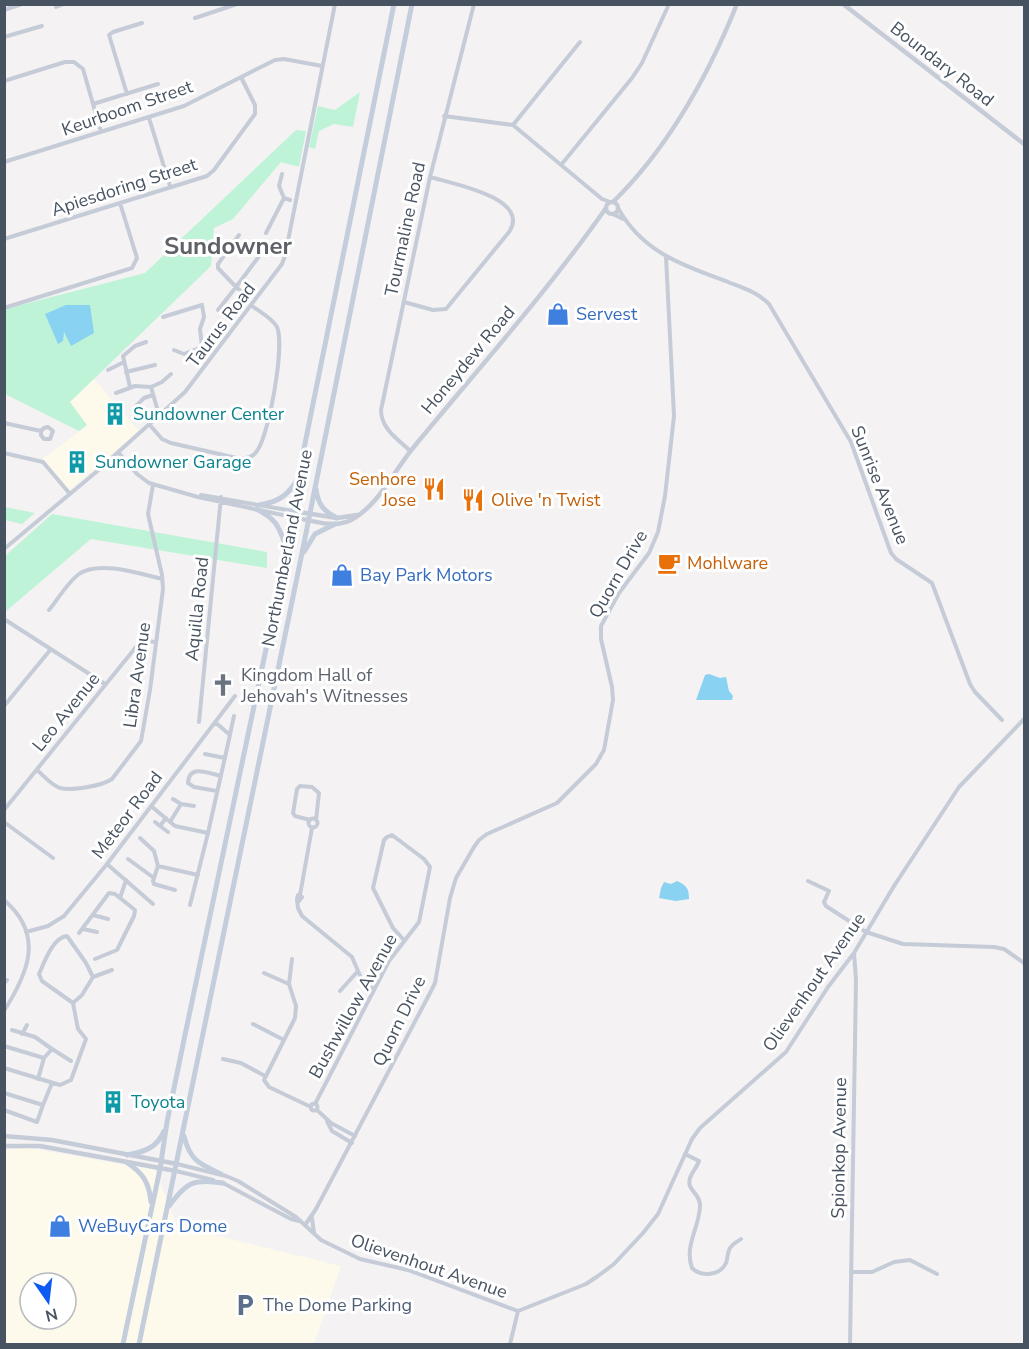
<svg xmlns="http://www.w3.org/2000/svg" width="1029" height="1349" font-family="'Nunito Sans',sans-serif">
<style>
.commercial{fill:#fdfaec;fill-rule:evenodd}
.green{fill:#bff3d8}
.water{fill:#8ad2f2}
.lines{fill:none;stroke-linecap:round;stroke-linejoin:round}
.minor{stroke:#c5ccd7;stroke-width:4}
.tertiary{stroke:#c5ccd7;stroke-width:4.5}
.secondary{stroke:#c4cddb;stroke-width:5}
.labels{text-anchor:middle;stroke-width:6;stroke-linejoin:round;paint-order:stroke}
.street-label{font-size:18px;fill:#485361;stroke:#fff}
.shop-label{font-size:18px;fill:#366cbe;stroke:#fff;text-anchor:start}
.culture-label{font-size:18px;fill:#0d838f;stroke:#fff;text-anchor:start}
.food-label{font-size:18px;fill:#c56008;stroke:#fff;text-anchor:start}
.worship-label{font-size:18px;fill:#5b616d;stroke:#fff;text-anchor:start}
.service-label{font-size:18px;fill:#4e5e75;stroke:#fff;text-anchor:start}
.district-label{font-size:24px;font-weight:bold;fill:#5e6167;stroke:#fff}
</style>
<rect width="100%" height="100%" fill="#f4f2f2"/>
<!-- commercial -->
<path class="commercial" d="M94 379 139 431 67 492 41 460 87 426 69 402Z
M29 1148 155 1170 177 1226 341 1266 314 1344H5L4 1150ZM30 1283H66V1319H30Z"/>
<!-- green -->
<path class="green" d="M360 92 353 127 334 124 319 131 315 149 309 147 318 106 335 110Z
M296 130 306 131 299 167 281 162 233 219 214 228 211 266 70 402 87 425 79 431 5 394V309L145 273Z
M5 507 35 513 22 524 5 520Z
M52 514 267 552V568L91 539 5 612V556Z"/>
<!-- water -->
<path class="water" d="M66 305H90L94 333 71 346 64 332 63 341 58 344 45 314Z
M709 674 720 678 726 677 729 691 733 696 732 700H696L705 675Z
M677 881C686 885 689 888 689 899L676 901 659 898 661 888 664 882 671 884Z"/>
<g class="lines">
<!-- minor -->
<path class="minor" d="M56 7 64 4
M4 10 22 4
M195 18 237 4
M4 37 42 26
M4 81 65 62H74L83 69 101 132
M127 94 109 35 113 32 142 23
M93 104 158 84
M444 116 513 125 602 199 610 202
M149 118 170 186
M513 125 580 42
M4 162 184 106 275 60 284 59 322 66
M561 165 632 78 642 63 669 4
M282 174 279 186 284 198 290 200
M618 208C643 253 683 265 728 282 743 288 757 292 769 304L851 442 891 553 896 559 932 583 970 684 975 692 1002 720
M613 214 623 219
M266 233 284 198
M239 235 218 264V268L236 287 260 255
M4 239 207 176 214 170 255 114V105L241 77
M404 302 433 310 446 309 509 232C532 198 450 183 430 177
M4 308 132 268 137 258 120 203
M218 310 236 287 242 292
M163 317 202 305 204 317 200 329 202 347 207 348
M174 350 184 354 202 347
M108 370 124 362
M126 372 155 365
M130 387 123 356 135 346 146 342
M116 393 135 386 151 387
M135 407 144 398 153 395
M159 415 151 387 162 382 171 374
M4 423 41 431 44 428 48 427 53 431 50 439H44L41 435V431
M149 424 162 439 171 443 241 459C248 458 253 457 257 451 269 435 285 346 277 327 272 318 260 312 252 306
M410 451C398 439 381 429 381 410L430 177 474 4
M118 452 137 474 149 483 198 497 292 517
M4 453 43 462 70 494
M201 495 293 511
M4 549 95 473 185 392 282 264 285 256 335 4
M49 610C58 599 68 582 79 574 99 560 141 574 162 579
M4 619 105 684
M4 706 51 649
M199 722 221 497
M230 734 234 716
M205 754 225 758
M37 770C44 776 51 785 60 788 71 791 102 786 112 779L141 741 150 690 163 589 162 575 148 514 153 485
M217 791 194 787 188 783C189 764 208 773 221 776
M173 799 181 804
M151 806 175 826 208 833 230 735 215 722
M4 810 136 647 145 641 155 642
M166 818 160 826 168 832
M308.5 823a4.5 4.5 0 1 1 9 0a4.5 4.5 0 1 1-9 0Z
M310 820 295 816 293 813 297 789 300 786 312 787 319 793 316 820
M4 822 53 858
M155 822 160 826
M170 822 181 804 194 806
M140 838 154 851 158 866 198 875
M128 859 154 878
M107 864 153 904
M158 866 153 881 154 884 175 890
M808 881 829 891 824 902 826 906 866 932 903 944 994 947 1004 949 1024 963
M298 895 302 897 299 901 297 899Z
M300 895 312 828
M120 898 126 880
M4 900C45 935 28 973 4 1011
M297 900 298 908 302 916 352 957 361 978 374 990
M190 905 208 833
M93 915 108 919
M83 929 97 932
M26 932 48 926 64 916 107 864 235 696
M79 933 109 893 115 894 135 910 134 916 117 950 95 959
M292 959 289 984 296 1006 295 1018 264 1080 269 1087 311 1107
M264 973 289 984
M93 977 112 970
M4 983 7 980
M340 991 358 971
M73 1003 82 995 93 977
M253 1024 284 1040
M12 1030 35 1037 52 1049
M22 1034 27 1025
M4 1046 44 1058 38 1079
M44 1058 52 1049 71 1061
M223 1059 241 1063 265 1076
M4 1068 60 1085 71 1080 86 1039 78 1029 73 1003 42 981 39 974C44 963 53 937 67 936L86 963 93 977
M4 1093 43 1105 52 1083
M310.5 1107a3.5 3.5 0 1 1 7 0a3.5 3.5 0 1 1-7 0Z
M315 1104 389 961 419 922 430 867 424 859 392 835 387 837 384 840 373 888 393 928 404 940
M4 1110 37 1122 43 1105
M317 1110 331 1123 355 1136
M327 1121 332 1131 352 1143
M685 1154 699 1161C697 1167 692 1172 690 1178 686 1191 701 1193 700 1207 699 1228 684 1246 692 1268 701 1277 720 1276 726 1263 728 1258 727 1253 730 1248 733 1243 737 1242 741 1239
M177 1164 226 1176 238 1181 296 1217 321 1240 360 1259 408 1270 518 1311 586 1284 598 1276 614 1264 643 1233 658 1214 692 1139 700 1128 786 1052 828 987 854 953 894 886 959 787 1024 719
M176 1171 213 1180
M223 1183 291 1219 299 1221
M312 1218 314 1233
M305 1225 316 1209 430 993 435 983 450 898 456 878 474 847 479 840 487 834 557 803 596 764 604 750 613 700 612 687 601 639V626L619 593 649 553 658 532 665 496 674 416 666 257
M851 1272H872L894 1262 910 1260 937 1274
M510 1344 518 1311
M850 1344 856 980 854 953"/>
<!-- tertiary -->
<path class="tertiary" d="M843 4 1024 144
M613 202C669 147 708 76 737 4
M606 208a6 6 0 1 1 12 0a6 6 0 1 1-12 0Z
M293 511 337 518 357 515
M292 517C310 520 334 529 351 520 378 506 394 471 413 448 478 369 547 292 606 208
M4 1136 52 1140 177 1164
M4 1146H40L176 1171"/>
<!-- secondary -->
<path class="secondary" d="M316 489C318 504 323 511 337 518
M259 505C277 502 286 497 296 482
M256 509C277 519 279 527 286 547
M304 552 315 534 335 524
M184 1136C190 1161 200 1164 221 1174
M127 1155C144 1152 157 1148 164 1131
M126 1162C143 1173 149 1182 151 1202
M169 1206C186 1183 193 1178 223 1183
M123 1344 160 1169 167 1122 185 1035 287 549 298 478 394 4
M139 1344 301 558 412 4"/>
</g>
<!-- icons -->
<defs>
<g id="shop-bare" transform="scale(1.8)"><path d="M-5-2.5h2.3a2.7 3.5 0 0 1 5.4 0H5L5.5 6h-11ZM-1.5-2.5h3a1.5 2.3 0 0 0-3 0Z" fill="#3f7fe0" stroke="#fff" stroke-width="2.5" paint-order="stroke"/></g>
<g id="building-bare" transform="scale(1.8)"><path d="M-4-6H4V6H1V3H-1V6H-4ZM-2.5-4.3h1.7v1.8h-1.7ZM.8-4.3h1.7v1.8H.8ZM-2.5-1h1.7V.8h-1.7ZM.8-1h1.7V.8H.8Z" fill="#0f9aa8" stroke="#fff" stroke-width="2.5" paint-order="stroke"/></g>
<g id="restaurant-bare" transform="scale(1.8)"><path d="M-5-6h1v4h1v-4h1v4h1v-4h1v5L-1.5 .5V6h-2V.5L-5-1ZM5-6V6H3V1.5H1.5Q1.5-4 5-6Z" fill="#e8710a" stroke="#fff" stroke-width="2.5" paint-order="stroke"/></g>
<g id="cafe-bare" transform="scale(1.8)"><path d="M-5.5-4.5H6V0H3Q3 3.5 0 3.5H-2.5Q-5.5 3.5-5.5 0ZM3-3.2v2h1.7v-2ZM-6 4.5H4V6H-6Z" fill="#e8710a" stroke="#fff" stroke-width="2.5" paint-order="stroke"/></g>
<g id="church-bare" transform="scale(1.8)"><path d="M-1.2-6h2.4v3.5h3.3v2.4h-3.3V6h-2.4V-.1h-3.3v-2.4h3.3Z" fill="#6b7280" stroke="#fff" stroke-width="2.5" paint-order="stroke"/></g>
<g id="parking-bare" transform="scale(1.8)"><path d="M-3.5-5.5H1a3.5 3.5 0 0 1 0 7H-1V5.5H-3.5ZM-1-3.4V-.6H.8a1.4 1.4 0 0 0 0-2.8Z" fill="#5c6f8a" stroke="#fff" stroke-width="2.5" paint-order="stroke"/></g>
</defs>
<g fill-rule="evenodd">
<use href="#shop-bare" x="558" y="314"/>
<use href="#building-bare" x="115" y="414"/>
<use href="#building-bare" x="77" y="462"/>
<use href="#restaurant-bare" x="434" y="489"/>
<use href="#restaurant-bare" x="473" y="500"/>
<use href="#cafe-bare" x="669" y="563"/>
<use href="#shop-bare" x="342" y="575"/>
<use href="#church-bare" x="223" y="685"/>
<use href="#building-bare" x="113" y="1102"/>
<use href="#shop-bare" x="60" y="1226"/>
<use href="#parking-bare" x="245" y="1305"/>
</g>
<g class="labels">
<!-- street labels -->
<g class="street-label">
<text transform="translate(942 64) rotate(38)" y="6">Boundary Road</text>
<text transform="translate(127 108) rotate(-19)" y="6">Keurboom Street</text>
<text transform="translate(124 187) rotate(-18)" y="6">Apiesdoring Street</text>
<text transform="translate(405 229) rotate(-78)" y="6">Tourmaline Road</text>
<text transform="translate(221 325) rotate(-53)" y="6">Taurus Road</text>
<text transform="translate(468 360) rotate(-50)" y="6">Honeydew Road</text>
<text transform="translate(880 485) rotate(68)" y="6">Sunrise Avenue</text>
<text transform="translate(287 548) rotate(-79)" y="6">Northumberland Avenue</text>
<text transform="translate(618 574) rotate(-60)" y="6">Quorn Drive</text>
<text transform="translate(197 609) rotate(-84)" y="6">Aquilla Road</text>
<text transform="translate(137 675) rotate(-82)" y="6">Libra Avenue</text>
<text transform="translate(66 712) rotate(-51)" y="6">Leo Avenue</text>
<text transform="translate(127 815) rotate(-53)" y="6">Meteor Road</text>
<text transform="translate(814 982) rotate(-55)" y="6">Olievenhout Avenue</text>
<text transform="translate(353 1006) rotate(-61)" y="6">Bushwillow Avenue</text>
<text transform="translate(399 1021) rotate(-64)" y="6">Quorn Drive</text>
<text transform="translate(839 1148) rotate(-89)" y="6">Spionkop Avenue</text>
<text transform="translate(429 1266) rotate(19)" y="6">Olievenhout Avenue</text>
</g>
<!-- shop labels -->
<g class="shop-label">
<text x="576" y="320">Servest</text>
<text x="360" y="581">Bay Park Motors</text>
<text x="78" y="1232">WeBuyCars Dome</text>
</g>
<!-- culture labels -->
<g class="culture-label">
<text x="133" y="420">Sundowner Center</text>
<text x="95" y="468">Sundowner Garage</text>
<text x="131" y="1108">Toyota</text>
</g>
<!-- food labels -->
<g class="food-label">
<text x="416" y="485" text-anchor="end">Senhore<tspan x="416" dy="21">Jose</tspan></text>
<text x="491" y="506">Olive 'n Twist</text>
<text x="687" y="569">Mohlware</text>
</g>
<!-- worship labels -->
<g class="worship-label">
<text x="241" y="681">Kingdom Hall of<tspan x="241" dy="21">Jehovah's Witnesses</tspan></text>
</g>
<!-- service labels -->
<g class="service-label">
<text x="263" y="1311">The Dome Parking</text>
</g>
<!-- district labels -->
<g class="district-label">
<text x="228" y="254">Sundowner</text>
</g>
</g>
<!-- border -->
<rect width="1029" height="1349" fill="none" stroke="#485361" stroke-width="12"/>
<!-- north arrow -->
<g transform="translate(48 1301) rotate(166)"><circle r="28" fill="#ffffff" stroke="#b6bac0" stroke-width="1.5"/>
<path d="M0-4.5L10 22L0 15L-10 22Z" fill="#0f5bf1"/>
<text y="-9" font-size="16" font-weight="bold" text-anchor="middle" fill="#485361">N</text>
</g>
</svg>
